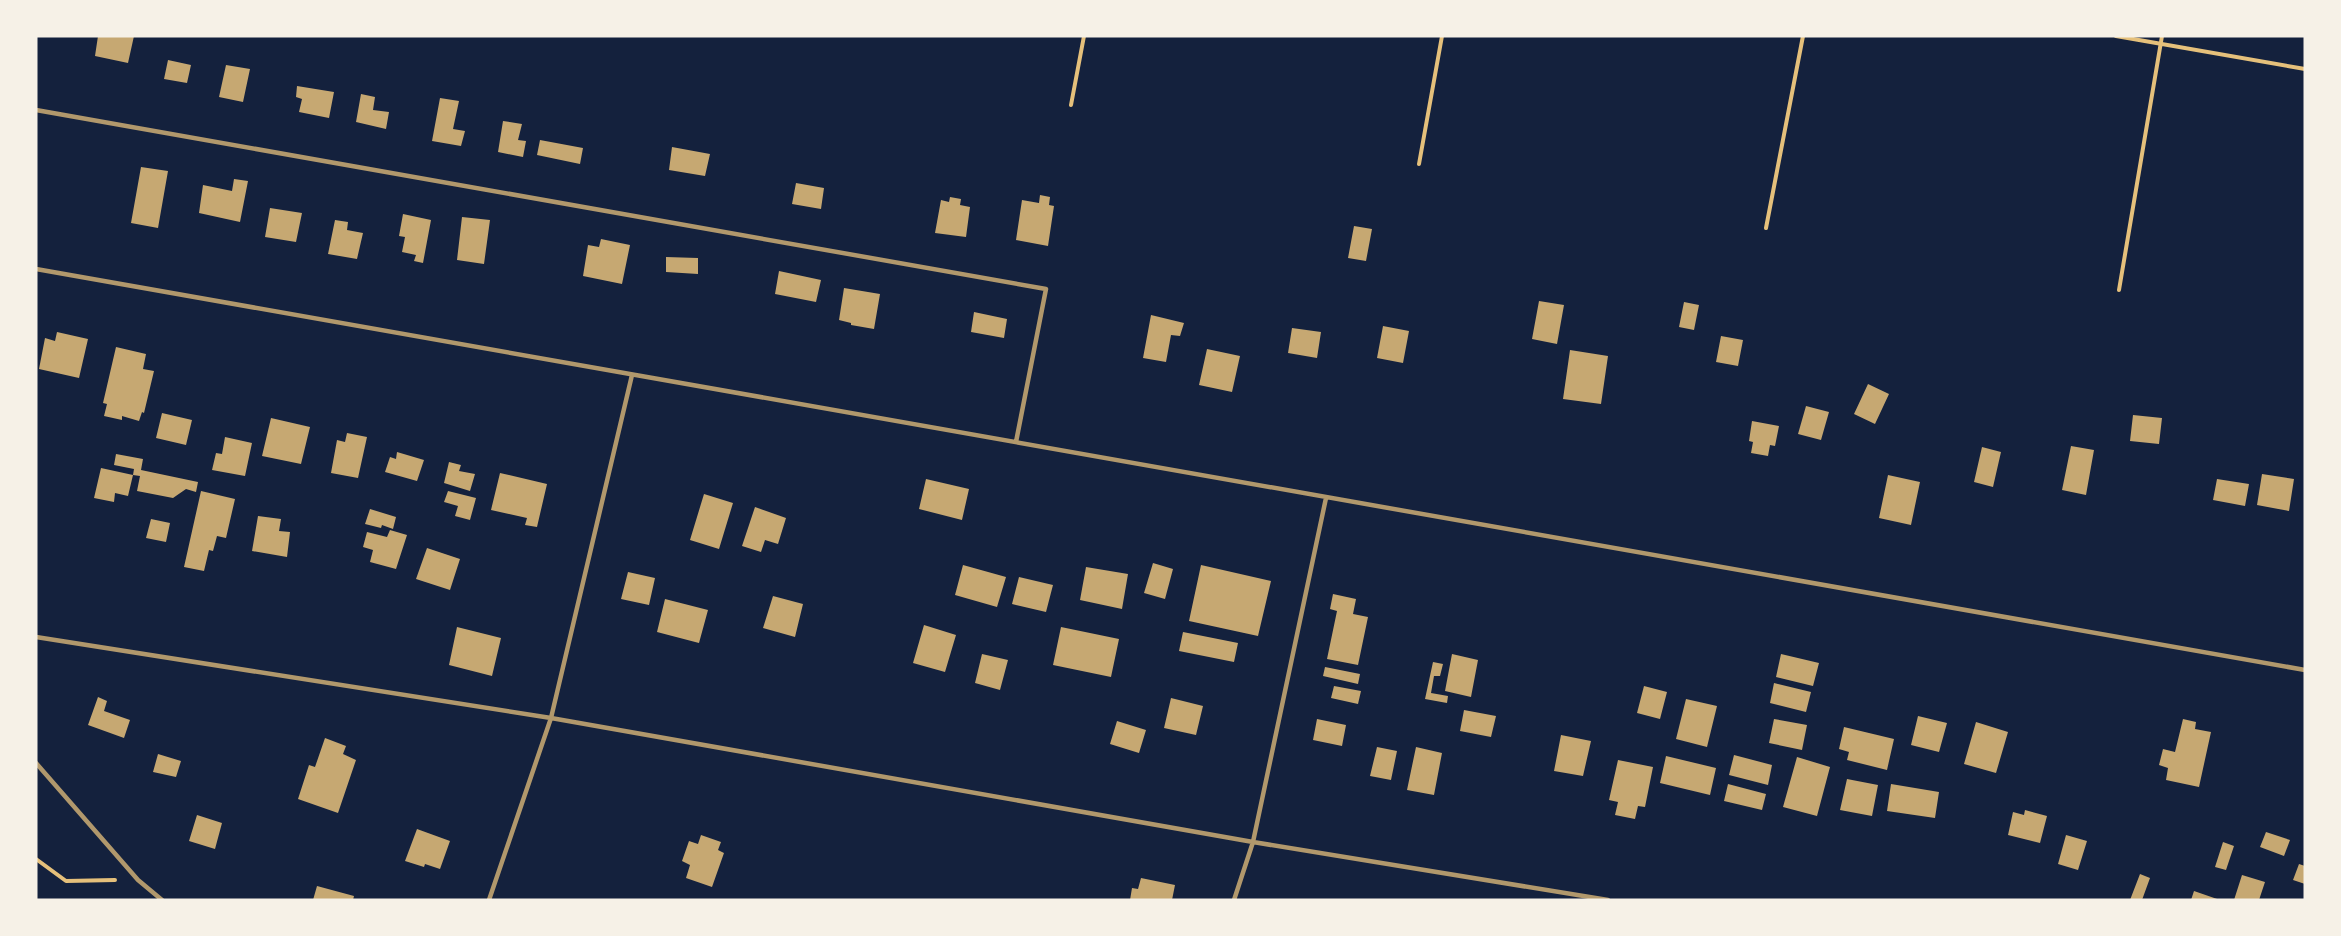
<svg xmlns="http://www.w3.org/2000/svg" width="2341" height="936" font-family="Inter,sans-serif">
<style>
.building{fill:#c6a872}
.lines{fill:none;stroke-linecap:round;stroke-linejoin:round}
.path{stroke:#e5c07b;stroke-width:4}
.service{stroke:#b1986c;stroke-width:4.5}
</style>
<rect width="100%" height="100%" fill="#14213d"/>
<!-- building -->
<path class="building" d="M98 36H134L128 63 95 56Z
M168 60 191 65 187 83 164 79Z
M226 65 250 69 243 102 219 97Z
M297 86 334 92 329 118 299 112 302 99 296 97Z
M361 94 375 97 373 110 389 112 386 129 356 122Z
M440 98 459 101 453 129 465 131 461 146 432 141Z
M503 121 522 124 518 140 526 141 523 157 498 152Z
M540 140 583 148 580 164 537 155Z
M672 147 710 154 705 176 669 170Z
M141 167 168 171 158 228 131 223Z
M234 179 248 181 240 222 199 213 203 185 232 191Z
M796 183 824 188 821 209 792 204Z
M1040 195 1050 197 1049 205 1054 206 1048 246 1016 240 1022 200 1039 203Z
M950 197 961 199 960 205 970 207 966 237 935 233 941 200 949 202Z
M270 208 302 213 296 242 265 237Z
M403 214 431 220 423 263 414 261 416 255 402 252 405 237 399 236Z
M462 217 490 220 484 264 457 260Z
M335 220 348 222 347 230 363 233 357 259 328 254Z
M1354 226 1372 229 1366 261 1348 258Z
M601 239 630 245 622 284 583 276 588 245 599 247Z
M666 257 698 258V274L666 272Z
M779 271 821 280 816 302 775 294Z
M844 288 880 294 874 329 851 325V323L839 320Z
M1539 301 1564 305 1557 344 1532 339Z
M1684 302 1699 305 1694 330 1679 327Z
M974 312 1007 319 1004 338 971 332Z
M1151 315 1184 323 1180 336 1171 335 1166 362 1143 358Z
M1383 326 1409 331 1403 363 1377 358Z
M1292 328 1321 332 1317 358 1288 353Z
M57 332 88 339 79 378 39 369 45 338 55 341Z
M1721 336 1743 340 1738 366 1716 362Z
M116 347 146 354 143 369 154 371 144 413 142 412 139 421 122 416V420L104 416 107 404 103 403Z
M1207 349 1240 356 1232 392 1199 385Z
M1570 350 1608 356 1601 404 1563 399Z
M1868 384 1889 394 1875 424 1854 414Z
M1806 406 1829 412 1821 440 1798 434Z
M162 413 192 420 186 445 156 438Z
M2133 415 2162 418 2159 444 2130 441Z
M271 418 310 427 301 464 262 456Z
M1752 421 1779 426 1775 446 1770 445 1768 456 1751 453 1753 442 1749 441Z
M347 433 367 437 358 478 331 473 337 440 345 442Z
M225 437 252 443 245 476 212 470 216 453 222 454Z
M2071 446 2094 450 2086 495 2062 490Z
M1982 447 2001 452 1993 487 1974 482Z
M397 452 424 460 417 481 385 472 390 457 396 459Z
M116 454 143 459 141 470 198 482 196 492 186 489 173 498 137 491 140 476 133 475 134 469 114 465Z
M449 462 461 465 459 471 475 474 470 491 444 483Z
M101 468 133 475 128 496 115 493 114 502 94 498Z
M500 473 547 484 537 527 525 525 527 518 491 510Z
M2262 474 2294 479 2289 511 2257 505Z
M1888 475 1920 482 1911 525 1879 518Z
M926 479 969 489 962 520 919 509Z
M2217 479 2249 484 2245 506 2213 500Z
M201 491 235 499 226 538 217 536 213 551 209 550 204 571 184 567Z
M448 491 476 498 470 520 455 516 458 506 444 502Z
M704 494 733 503 719 549 690 540Z
M755 507 786 518 778 544 765 540 761 552 742 546Z
M370 509 396 517 393 529 382 525 381 528 365 524Z
M258 516 281 519 279 531 290 532 287 557 252 551Z
M151 519 170 523 166 542 146 538Z
M390 530 407 535 396 569 370 562 373 550 363 547 367 532 387 537Z
M427 548 460 559 450 590 416 579Z
M1153 563 1173 569 1165 599 1144 593Z
M963 565 1006 577 997 607 955 595Z
M1201 565 1271 581 1258 636 1189 621Z
M1086 567 1128 574 1122 609 1080 600Z
M628 572 655 578 649 605 621 599Z
M1019 577 1053 585 1046 612 1012 604Z
M1333 594 1356 599 1353 614 1368 617 1358 665 1327 659 1337 611 1330 609Z
M773 596 803 604 795 637 763 628Z
M665 599 708 610 699 643 657 632Z
M924 625 956 635 945 672 913 663Z
M457 627 501 638 492 676 449 665Z
M1061 627 1119 639 1111 677 1053 665Z
M1183 632 1238 643 1234 662 1179 651Z
M982 654 1008 660 1000 690 975 683Z
M1452 654 1478 660 1471 697 1445 691Z
M1781 654 1819 663 1813 686 1776 677Z
M1433 662 1443 664 1440 676H1434L1431 693 1448 696 1447 703 1425 699Z
M1325 667 1360 674 1358 684 1323 676Z
M1774 683 1811 692 1806 712 1770 703Z
M1334 686 1361 691 1358 704 1331 698Z
M1644 686 1667 692 1660 719 1637 713Z
M98 697 107 701 104 711 130 720 124 738 88 725Z
M1171 698 1203 706 1196 735 1164 728Z
M1686 699 1717 706 1707 747 1676 739Z
M1464 710 1496 716 1491 737 1460 731Z
M1918 716 1947 723 1939 752 1911 745Z
M1317 719 1346 725 1342 746 1313 740Z
M1774 719 1807 725 1802 750 1769 743Z
M2183 719 2196 722 2195 729 2211 732 2199 787 2166 780 2168 768 2159 765 2163 749 2175 752Z
M1117 721 1146 730 1139 753 1110 744Z
M1976 722 2008 732 1996 773 1964 764Z
M1844 727 1894 739 1887 770 1847 760 1849 752 1839 749Z
M1561 735 1591 741 1583 776 1554 771Z
M325 738 346 746 343 754 356 760 338 813 298 799 309 765 315 767Z
M1377 747 1397 751 1391 780 1370 776Z
M1416 747 1442 753 1434 795 1407 790Z
M158 754 181 761 176 777 153 772Z
M1734 755 1772 765 1768 785 1729 775Z
M1666 756 1716 768 1710 795 1660 783Z
M1797 757 1830 767 1817 816 1783 807Z
M1618 760 1653 767 1645 807 1638 806 1635 819 1615 815 1618 802 1609 800Z
M1847 779 1878 785 1872 816 1840 810Z
M1728 784 1766 794 1762 810 1724 801Z
M1891 784 1939 792 1935 818 1887 811Z
M2025 810 2047 816 2040 843 2008 835 2013 812 2024 815Z
M197 815 222 823 215 849 189 841Z
M417 829 450 841 440 869 425 864 424 867 405 861Z
M2266 832 2290 840 2284 856 2260 847Z
M701 835 721 842 718 850 724 853 712 887 686 878 690 865 682 861 689 841 698 844Z
M2066 835 2087 841 2078 870 2058 864Z
M2223 842 2234 846 2226 870 2215 867Z
M2299 864 2305 866V884L2293 880Z
M2140 874 2150 878 2142 900H2130Z
M2242 875 2265 882 2259 900H2234Z
M1141 878 1175 885 1172 900H1130L1132 888 1138 889Z
M317 886 354 896 353 900H313Z
M2194 891 2220 900H2191Z"/>
<g class="lines">
<!-- path -->
<path class="path" d="M2116 36 2305 69
M1071 105 1084 36
M1419 164 1442 36
M1766 228 1803 36
M2119 290 2162 36
M36 859 66 881 115 880"/>
<!-- service -->
<path class="service" d="M36 110 1046 289 1016 442
M36 269 2305 670
M36 637 551 718 1253 842 1608 900
M36 763 138 880 162 900
M489 900 551 718 632 375
M1234 900 1253 842 1326 498"/>
</g>
<!-- border -->
<rect width="2341" height="936" fill="none" stroke="#f6f1e7" stroke-width="75"/>
</svg>
